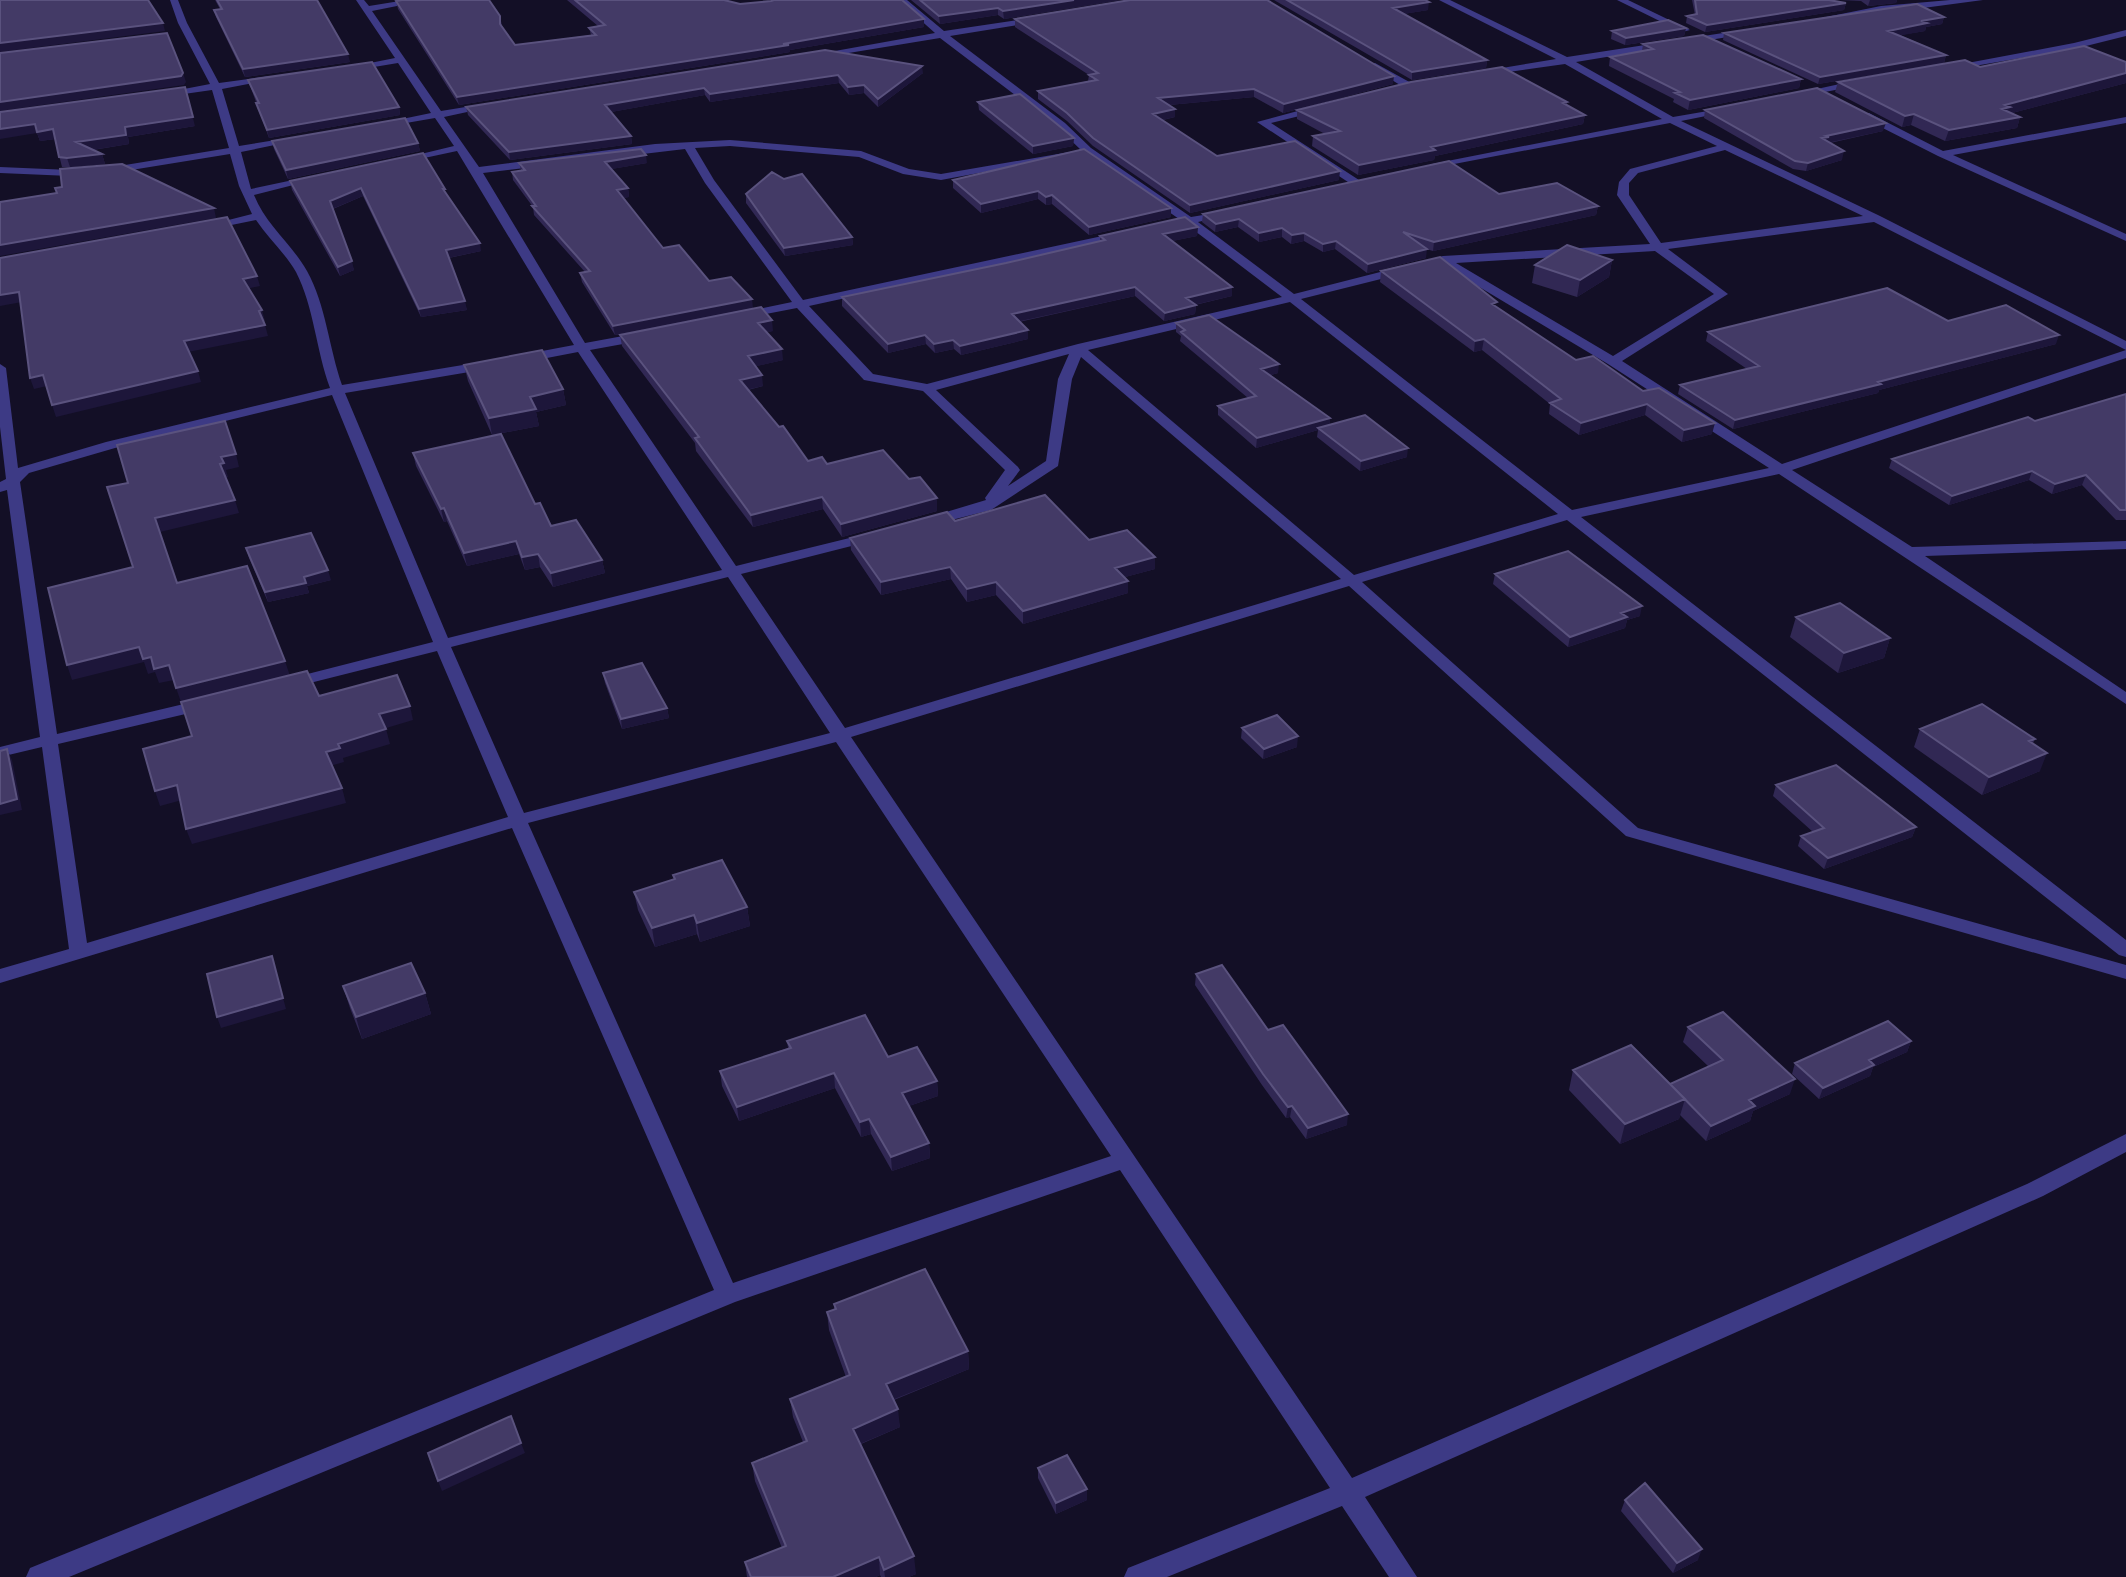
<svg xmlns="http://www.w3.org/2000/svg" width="2126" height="1577" font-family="'Work Sans',sans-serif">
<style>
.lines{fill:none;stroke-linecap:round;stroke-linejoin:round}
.minor{fill:#3d3a85;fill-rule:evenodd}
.wall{fill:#312854}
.shaded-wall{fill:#1d163a}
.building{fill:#433a66;stroke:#5a527e;stroke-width:2}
</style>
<rect width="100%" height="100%" fill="#130f26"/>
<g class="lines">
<!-- minor -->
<path class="minor" d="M170 0H178L187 23 219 83 270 76 275 79 222 89 239 146 294 137 299 140 241 152 251 189 312 176 317 179 254 195C266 225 291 243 307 271 326 305 329 348 342 385L487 361 493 365 487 369 345 393 448 638 722 570 578 352 521 363 515 359 521 355 574 345 457 151 401 163 396 160 454 146 435 118 383 127 378 124 431 113 398 63 350 71 345 68 395 58 356 0H364L369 6 406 0H427L372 11 441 111 490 103 495 106 444 117 479 167 655 144 730 140 861 151 909 169 941 174 1081 150 1057 127 940 38 812 59 807 56 935 33 898 0H907L944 31 1039 17V21L1036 22 950 36 1065 123 1091 148 1191 217 1227 211V215L1198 222 1294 294 1443 256 1650 244 1617 195 1619 182 1630 169 1717 146 1670 123 1428 169 1427 167 1432 164 1662 119 1565 64 1481 76 1479 74 1484 71 1556 59 1439 0H1450L1567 57 1749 29 1751 31 1746 34 1576 62 1673 117 1731 107V111L1681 121 1880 216 2126 341V350L1874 222 1668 249 1728 294 1622 361 1782 464 2126 350V358L1792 470 1912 547 2126 541V549L1925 556 2126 692V704L1779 474 1581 517 2126 940V957L2119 955 1567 520 1362 582 1638 828 2126 965V979L1626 836 1349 586 851 737 1352 1478 2027 1184 2126 1134V1152L2043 1196 1365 1497 1417 1577H1389L1342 1506 1167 1577H1124L1128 1568 1330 1488 1120 1170 735 1302 69 1577H26L30 1568 714 1290 512 828 0 983V969L69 949 42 747 0 757V747L40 737 7 490 0 492V482L6 479 0 427V364L6 368 18 468 106 442 330 388C316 350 314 307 296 272 285 253 268 238 256 220L207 230 201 227 252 214 239 186 230 154 119 172 70 176 0 173V167L70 170 119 166 229 148 212 90 163 97 158 94 210 84 178 23ZM730 146 859 157 903 174 941 180 1077 155 1081 154V150L1179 219 1161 224V228L1187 225 1282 297 1078 344 927 384 873 374 809 306 1121 238 1127 235 1121 232 803 300 714 180 695 148ZM685 149 705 183 792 302 740 313V319L797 308 864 380 923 391 1005 470 985 498 986 500 923 519 921 522 923 525 928 526 991 510 1058 466 1072 379 1081 357 1341 579 845 728 741 574 879 539 881 536 874 532 736 566 590 350 645 340 651 336 645 332 585 343 483 173ZM1725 150 1863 216 1661 243 1629 195V183L1638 173ZM1655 251 1714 294 1613 356 1456 263ZM1441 264 1608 364 1769 468 1572 510 1301 299ZM1290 302 1558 514 1354 575 1088 350ZM1069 354 1058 379 1046 461 1008 486 1020 470 1018 467 936 390ZM332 395 433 642 284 680 282 683 290 688 437 651 508 817 87 943 58 744 211 708 213 704 205 699 57 734 20 482 29 473 115 448ZM728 577 830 733 524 813 451 647ZM836 742 1111 1156 733 1283 528 823Z
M1617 0H1628L1690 30 1682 32Z
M1950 0H1983L1826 21 1821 18 1881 6Z
M2126 30V36L2074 49 1951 70 1946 67 2074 43Z
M1375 63 1413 84 1414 86 1405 88 1372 68 1370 66Z
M1858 80 1861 81V85L1799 97 1794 94Z
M1320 105 1324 106V110L1271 123 1359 180V184H1351L1257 122Z
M1861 113H1869L1943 151 2126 117V123L1953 155 2126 234V241L1938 156 1861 117Z"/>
</g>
<!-- wall -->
<path class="wall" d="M215 0H317L350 62 245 77 216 17 214 10 220 9Z
M567 0H724L740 4 924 27 790 50V52L459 105 398 9 396 1 500 16 502 26 515 45 591 35 589 28 598 26Z
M911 0H1120L1004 19 998 15 940 24Z
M1274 0H1425L1428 10 1403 14 1487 60 1486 68 1412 80Z
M1692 0H1829L1846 3 1844 10 1705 32 1686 23 1687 16 1695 15Z
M1840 0H1897L1896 3 1868 6 1861 1Z
M1944 17 1942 24 1926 27 1925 31 1900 35 1946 55 1944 63 1818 84 1723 40 1724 33Z
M1015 19 1393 84 1283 113 1254 97 1169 105 1175 117 1163 120 1217 156 1339 180 1190 213 1093 146 1067 121 1038 99V91L1088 81 1089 75 1015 27Z
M1686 28 1684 36 1625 45 1611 39 1612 31Z
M1643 44 1801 79 1799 88 1688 110 1673 102 1674 99 1609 66 1610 57 1642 51Z
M825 50 923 73 878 107 864 93 849 95 839 83 710 102 705 95 611 112 631 136 632 144 510 160 468 115 466 107Z
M1980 67 2126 83 2012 113 2020 117 2017 128 1945 141 1911 125 1902 127 1835 92 1838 82Z
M248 80 399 107 400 115 269 138Z
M978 102 1074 138 1073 146 1033 154 979 110Z
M1567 102V105L1585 115 1583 124 1435 156 1434 160 1358 175 1312 146 1313 136 1325 134 1297 119V110Z
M1705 110 1883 131 1830 143 1842 160 1806 171 1793 169 1704 118Z
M0 112 195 126 128 137 129 144 93 150 102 154 105 164 70 167H62L55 139 40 141 37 133Z
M272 141 418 143 420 151 288 179 274 149Z
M1084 149 1171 217 1089 235 1052 204 1046 205 1038 199 981 213 953 188V180Z
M519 163H647L611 169 628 188 629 197 622 198 663 248 709 281 753 308 615 335 582 282 580 273 585 272 534 215 533 207 513 180 512 172 521 170Z
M290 181 447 195 481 251 449 258 467 310 421 317 363 196 333 209 354 270 340 276 292 190Z
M746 194 852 237 853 245 785 256 746 203Z
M1499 194 1598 206 1596 215 1433 251 1426 249V258L1367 273 1335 249 1323 252 1304 241 1291 244 1282 237 1259 242 1238 227 1215 232 1202 222 1203 214Z
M1198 227 1197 236 1172 241 1232 296 1195 305H1196L1195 314 1164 321 1135 296 1019 322 1028 330V339L961 355 954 349 935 353 926 344 888 353 842 306V297L1006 263 1100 241V236Z
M1612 260 1609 277 1577 297 1532 283 1535 265Z
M1381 271 1497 307 1576 360 1643 391 1712 434 1682 442 1645 415 1579 435 1549 414 1550 404 1482 350 1474 352 1380 282Z
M1948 321 2056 344 1879 390 1878 393 1733 429 1678 394 1680 385 1747 369 1706 341 1708 332Z
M1176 323 1278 373 1271 375 1330 418V424L1407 457 1360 471 1317 437 1318 430 1256 448 1218 415V406L1248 398 1180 341 1181 336 1176 332Z
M773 331 767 332 783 360 756 366 763 386 748 390 808 461 827 464 937 511 842 537 823 509 753 527 696 451 695 443 622 346 620 335Z
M464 365 563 389 566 405 536 412 539 426 492 435 468 381Z
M2126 394V520H2116L2082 485 2052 494 2029 480 1949 505 1889 468 1892 459 2035 421Z
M413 453 535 504 551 526 602 560 605 573 553 587 540 567 525 570 519 554 467 566 447 521 444 522 416 466Z
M955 521 1089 540 1155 557V569L1125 577 1128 581V593L1023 624 996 595 967 602 951 579 881 595 851 550 850 538Z
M246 548 331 580 307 586 309 593 268 602 249 558Z
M1495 574 1640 616 1627 620 1625 628 1568 647 1493 584Z
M1796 617 1890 638 1884 658 1838 673 1790 637Z
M603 673 667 708 669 718 622 729 605 683Z
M1242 728 1297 747 1263 759 1241 738Z
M1920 729 2035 739 2033 743 2040 771 1982 795 1914 747Z
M1776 785 1916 827 1912 837 1824 869 1798 846 1801 836 1813 832 1773 796Z
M673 875 747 907 750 926 700 942 697 934 655 947 638 910 634 892 674 879Z
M1196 974 1268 1030 1347 1125 1306 1139 1290 1117 1286 1118 1262 1085 1195 985Z
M343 986 425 993 431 1014 362 1039 350 1008Z
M1688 1027 1790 1094 1753 1111 1750 1121 1706 1141 1680 1115 1679 1119 1620 1144 1569 1090 1573 1070 1670 1084 1709 1067 1683 1042Z
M787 1041 888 1057 937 1081 938 1096 909 1106 929 1143 930 1158 892 1171 871 1134 861 1137 835 1088 739 1121 722 1086 720 1071 788 1048Z
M1911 1041 1907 1052 1873 1067 1870 1076 1819 1099 1792 1074 1795 1063Z
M834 1304 968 1351 969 1369 894 1400 900 1427 861 1444 916 1574 909 1577H881L880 1575 876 1577H747L745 1562 782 1548 755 1481 752 1463 803 1442 793 1417 790 1399 846 1377 829 1330 827 1312 834 1310Z
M1038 1468 1087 1489V1500L1056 1514 1038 1478Z
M1625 1500 1698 1560 1673 1573 1621 1511Z"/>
<!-- shaded-wall -->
<path class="shaded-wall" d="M1074 0H1120L1004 19 1003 11Z
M1870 0H1897L1896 3 1868 6Z
M1429 2 1428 10 1392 16 1393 8Z
M1846 3 1844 10 1705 32 1707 25Z
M998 8V15L940 24 939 16Z
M1944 17 1942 24 1926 27 1925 31 1887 38 1888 31 1921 21Z
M924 19V27L790 50V52L459 105 457 97 783 44Z
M163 23 165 31 0 52V43Z
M1686 28 1684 36 1625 45 1626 38Z
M348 54 350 62 245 77 243 69Z
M1946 55 1944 63 1818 84 1820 77Z
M1487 60 1486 68 1412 80V72Z
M922 66 923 73 878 107V99Z
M183 73 186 82 184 85 0 111V102Z
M2126 73V83L2008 114 1999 120 2005 105Z
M838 75 839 83 710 102V94Z
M1394 76 1393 84 1283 113 1284 104Z
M1801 79 1799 88 1688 110 1690 100Z
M864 85V93L849 95 848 87Z
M185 87 195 126 128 137 129 144 79 152 76 142 125 127Z
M704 88 705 95 606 113 605 105Z
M1254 89V97L1158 106V98Z
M399 107 400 115 269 138 267 130Z
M1175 109V117L1153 122V114Z
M1914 114 1911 125 1902 127 1905 116Z
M1585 115 1583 124 1435 156 1434 160 1358 175 1359 165 1431 147Z
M2020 117 2017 128 1945 141 1949 130Z
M1886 123 1883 131 1827 143 1822 138 1826 136Z
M35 124 53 129 56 139 40 141 37 133 0 139V129Z
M631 136 632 144 510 160 509 152Z
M1074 138 1073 146 1033 154V146Z
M418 143 420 151 288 179 286 170Z
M1844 151 1842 160 1806 171 1808 163Z
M102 154 105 164 70 167 67 158Z
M646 155 647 163 606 170 605 162Z
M1340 171 1339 180 1190 213V205Z
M361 188 363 196 332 209 330 201Z
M628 188 629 197 618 199 617 190Z
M1038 191V199L981 213V204Z
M1052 195V204L1046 205V197Z
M1598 206 1596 215 1433 251 1434 242Z
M214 208 216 218 0 256V245Z
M1171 208V217L1089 235V227Z
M1239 219 1238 227 1215 232 1216 224Z
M1198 227 1197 236 1163 243V234Z
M1282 228V237L1259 242V233Z
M1304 233V241L1291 244 1292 235Z
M852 237 853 245 785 256 784 248Z
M1336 241 1335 249 1323 252V244Z
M480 243 481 251 448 258 446 250Z
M1427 249 1426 258 1367 273 1368 264Z
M1612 260 1609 277 1577 297 1580 280Z
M352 261 354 270 340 276 338 267Z
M257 276 260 286 246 289 243 279Z
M1135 287V296L1012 323V314Z
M1232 287V296L1185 307 1186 298Z
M19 292 22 302 0 306V295Z
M752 299 753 308 615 335 613 326Z
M465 301 467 310 421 317 419 309Z
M1196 305 1195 314 1164 321 1165 313Z
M262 310 265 321 262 322 259 311Z
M772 320 773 331 759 334 758 323Z
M265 325 268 336 188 352 184 341Z
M1028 330V339L961 355 960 346Z
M925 335 926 344 888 353V344Z
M2059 335 2056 344 1879 390 1878 393 1733 429 1735 420Z
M1484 339 1482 350 1474 352 1475 341Z
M953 340 954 349 935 353 934 344Z
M782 349 783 360 749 368 748 356Z
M1279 364 1278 373 1261 378V369Z
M198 371 201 382 56 417 52 405Z
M43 375 47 386 34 389 30 378Z
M762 375 763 386 741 391 740 380Z
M563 389 566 405 536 412 539 426 492 435 489 418 530 397Z
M1647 404 1645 415 1579 435 1581 423Z
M1330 418V427L1318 428V430L1256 448 1257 438Z
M1715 423 1712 434 1682 442 1684 430Z
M1408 448 1407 457 1360 471 1361 461Z
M236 454 239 467 226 470 228 477 224 478 220 464 221 457Z
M2032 471 2029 480 1949 505 1952 496Z
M2086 475 2082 485 2052 494 2055 484Z
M822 497 823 509 753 527 751 515Z
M937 498V511L842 537 841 524Z
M235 500 239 513 160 532 155 518Z
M444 508 447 521 444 522 441 509Z
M516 541 519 554 467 566 464 553Z
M538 554 540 567 525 570 522 557Z
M1155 557V569L1114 580 1115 568Z
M602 560 605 573 553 587 551 573Z
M950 567 951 579 881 595V582Z
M328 570 331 580 307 586 309 593 268 602 265 592 304 577Z
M1128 581V593L1023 624V611Z
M996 582V595L967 602V589Z
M1642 606 1640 616 1627 620 1625 628 1568 647 1570 637 1621 613Z
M1890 638 1884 658 1838 673 1844 653Z
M139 647 151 657 169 665 174 680 159 683 155 672 148 674 144 662 72 680 67 665Z
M285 661 290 676 181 702 176 688Z
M410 706 413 720 383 729 379 714Z
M667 708 669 718 622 729 621 719Z
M386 729 390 744 343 758 344 762 330 766 326 752 338 744Z
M1298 736 1297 747 1263 759 1264 749Z
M7 749 12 760 22 810 0 815V804Z
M2047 753 2040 771 1982 795 1989 777Z
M177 785 182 800 160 806 155 791Z
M342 788 346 803 192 844 186 829Z
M1916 827 1912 837 1824 869 1828 858Z
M747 907 750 926 700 942 697 923Z
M694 915 697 934 655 947 652 928Z
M272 956 286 1009 221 1028 217 1017Z
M425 993 431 1014 362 1039 356 1017Z
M1911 1041 1907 1052 1873 1067 1870 1076 1819 1099 1823 1088 1869 1060Z
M834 1073 835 1088 739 1121 737 1107Z
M1795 1079 1790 1094 1753 1111 1750 1121 1706 1141 1711 1126 1749 1100Z
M937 1081 938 1096 903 1108 902 1093Z
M1685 1099 1679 1119 1620 1144 1625 1124Z
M1292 1106 1290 1117 1286 1118 1288 1107Z
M1348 1114 1347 1125 1306 1139 1308 1128Z
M869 1119 871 1134 861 1137 860 1122Z
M929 1143 930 1158 892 1171 891 1157Z
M968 1351 969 1369 887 1402 886 1384Z
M898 1409 900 1427 855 1446 853 1429Z
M521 1443 525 1453 442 1491 438 1481Z
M1087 1489V1500L1056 1514V1503Z
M1702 1549 1698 1560 1673 1573 1677 1563Z
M914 1556 916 1574 909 1577H885L884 1570Z
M879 1557 880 1575 876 1577H833Z"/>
<!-- building -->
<path class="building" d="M0 0H148L163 23 0 43Z
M217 0H317L348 54 243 69 214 10 222 9Z
M402 0H489L500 16V24L515 45 596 35 589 28 605 25 575 0H724L740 4 771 1 774 0H902L924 19 783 44 789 45 457 97 396 1Z
M920 0H1074L1003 11 998 8 939 16Z
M1130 0H1267L1394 76 1284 104 1254 89 1158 98 1175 109 1153 114 1217 156 1295 141 1340 171 1190 205 1093 138 1067 113 1038 91 1097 80 1089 75 1098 73 1015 19Z
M1287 0H1425L1429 2 1393 8 1487 60 1412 72Z
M1695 0H1829L1846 3 1707 25 1687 16 1697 14Z
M1917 4 1944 17 1921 21 1927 23 1888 31 1946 55 1820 77 1724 33Z
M1668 20 1686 28 1626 38 1612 31Z
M167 33 183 73 181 76 0 102V53Z
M1703 35 1801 79 1690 100 1675 93 1680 92 1610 57 1653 49 1643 44Z
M2084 46 2126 62V73L2005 105 2010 107 2002 109 2020 117 1949 130 1914 114 1905 116 1838 82 1965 60 1980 67Z
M825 50 922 66 878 99 864 85 848 87 838 75 710 94 704 88 605 105 631 136 509 152 466 107Z
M372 62 399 107 267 130 256 103H259L248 80Z
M1502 67 1567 102 1563 103 1585 115 1431 147 1435 150 1359 165 1313 136 1340 131 1297 110 1411 82Z
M185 87 193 117 125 127 126 135 76 142 102 154 67 158 59 157 53 129 37 132 35 124 0 129V112Z
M1817 88 1886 123 1826 136 1829 137 1822 138 1844 151 1808 163 1795 161 1705 110Z
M1020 94 1074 138 1033 146 978 102Z
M405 118 418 143 286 170 272 141Z
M641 149 646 155 605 162 628 188 617 190 663 248 679 245 709 281 731 277 752 299 613 326 580 273 590 271 532 206H536L512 172 525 170 519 163Z
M1084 149 1171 208 1089 227 1052 195 1046 197 1038 191 981 204 953 180Z
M423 153 445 189H443L480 243 446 250 465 301 419 309 361 188 330 201 352 261 338 267 290 181Z
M1449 161 1499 194 1557 183 1598 206 1434 242 1403 232 1427 249 1368 264 1336 241 1323 244 1304 233 1292 235 1282 228 1259 233 1239 219 1216 224 1203 214Z
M122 164 214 208 0 245V202L57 193 55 188 62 187 60 169Z
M772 172 784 179 802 174 852 237 784 248 746 194Z
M227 217 257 276 243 279 262 310 259 311 265 325 184 341 198 371 52 405 43 375 30 378 19 292 0 295V258Z
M1185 217 1198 227 1163 234 1232 287 1186 298 1196 305 1165 313 1135 287 1012 314 1028 330 960 346 953 340 934 344 925 335 888 344 842 297 1006 263 1105 240 1100 236Z
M1567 245 1612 260 1580 280 1535 265Z
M1440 257 1497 302 1492 304 1576 360 1593 356 1643 391 1659 388 1715 423 1684 430 1647 404 1581 423 1550 403 1561 399 1484 339 1475 341 1381 271Z
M1887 288 1948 321 2006 305 2059 335 1878 382 1881 384 1735 420 1680 385 1759 366 1708 332Z
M761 307 772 320 758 323 782 349 748 356 762 375 740 380 779 427 783 426 808 461 822 457 827 464 883 450 909 479 920 477 937 498 841 524 822 497 751 515 695 438 699 437 620 335Z
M1209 315 1279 364 1261 369 1330 418 1257 438 1218 406 1256 396 1181 332 1185 330 1176 323Z
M542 350 563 389 530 397 536 409 489 418 464 365Z
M2126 394V510H2120L2086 475 2055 484 2032 471 1952 496 1892 459 2028 417 2035 421Z
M1365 415 1408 448 1361 461 1318 428Z
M225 421 236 454 221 457 224 463 220 464 235 500 155 518 177 583 247 566 285 661 176 688 169 665 154 669 151 657 143 659 139 647 67 665 48 588 133 567 107 487 128 483 117 445Z
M501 434 535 504 540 503 551 526 576 520 602 560 551 573 538 554 522 557 516 541 464 553 444 508 441 509 413 453Z
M1045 495 1089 540 1127 530 1155 557 1115 568 1128 581 1023 611 996 582 967 589 950 567 881 582 850 538 947 512 955 521Z
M311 533 328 570 304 577 306 583 265 592 246 548Z
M1568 551 1642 606 1621 613 1627 617 1570 637 1495 574Z
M1840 603 1890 638 1844 653 1796 617Z
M642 663 667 708 621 719 603 673Z
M307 671 319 696 397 675 410 706 379 714 386 729 338 744 340 748 326 752 342 788 186 829 177 785 155 791 143 749 192 736 181 702Z
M1982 704 2035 739 2029 741 2047 753 1989 777 1920 729Z
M1277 715 1298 736 1264 749 1242 728Z
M7 749 17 799 0 804V751Z
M1836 765 1916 827 1828 858 1801 836 1824 828 1776 785Z
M722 860 747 907 697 923 694 915 652 928 634 892 675 879 673 875Z
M272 956 283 998 217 1017 207 974Z
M411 963 425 993 356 1017 343 986Z
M1222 965 1268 1030 1283 1025 1348 1114 1308 1128 1292 1106 1288 1107 1263 1074 1196 974Z
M1723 1012 1795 1079 1749 1100 1755 1106 1711 1126 1670 1084 1723 1060 1688 1027Z
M865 1015 888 1057 917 1047 937 1081 902 1093 929 1143 891 1157 869 1119 860 1122 834 1073 737 1107 720 1071 791 1048 787 1041Z
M1888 1021 1911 1041 1869 1060 1874 1065 1823 1088 1795 1063Z
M1631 1045 1685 1099 1625 1124 1573 1070Z
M925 1269 968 1351 886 1384 898 1409 853 1429 914 1556 884 1570 879 1557 833 1577H751L745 1562 786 1546 752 1463 807 1441 790 1399 850 1375 827 1312 836 1309 834 1304Z
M511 1416 521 1443 438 1481 428 1453Z
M1067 1455 1087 1489 1056 1503 1038 1468Z
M1645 1483 1702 1549 1677 1563 1625 1500Z"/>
</svg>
